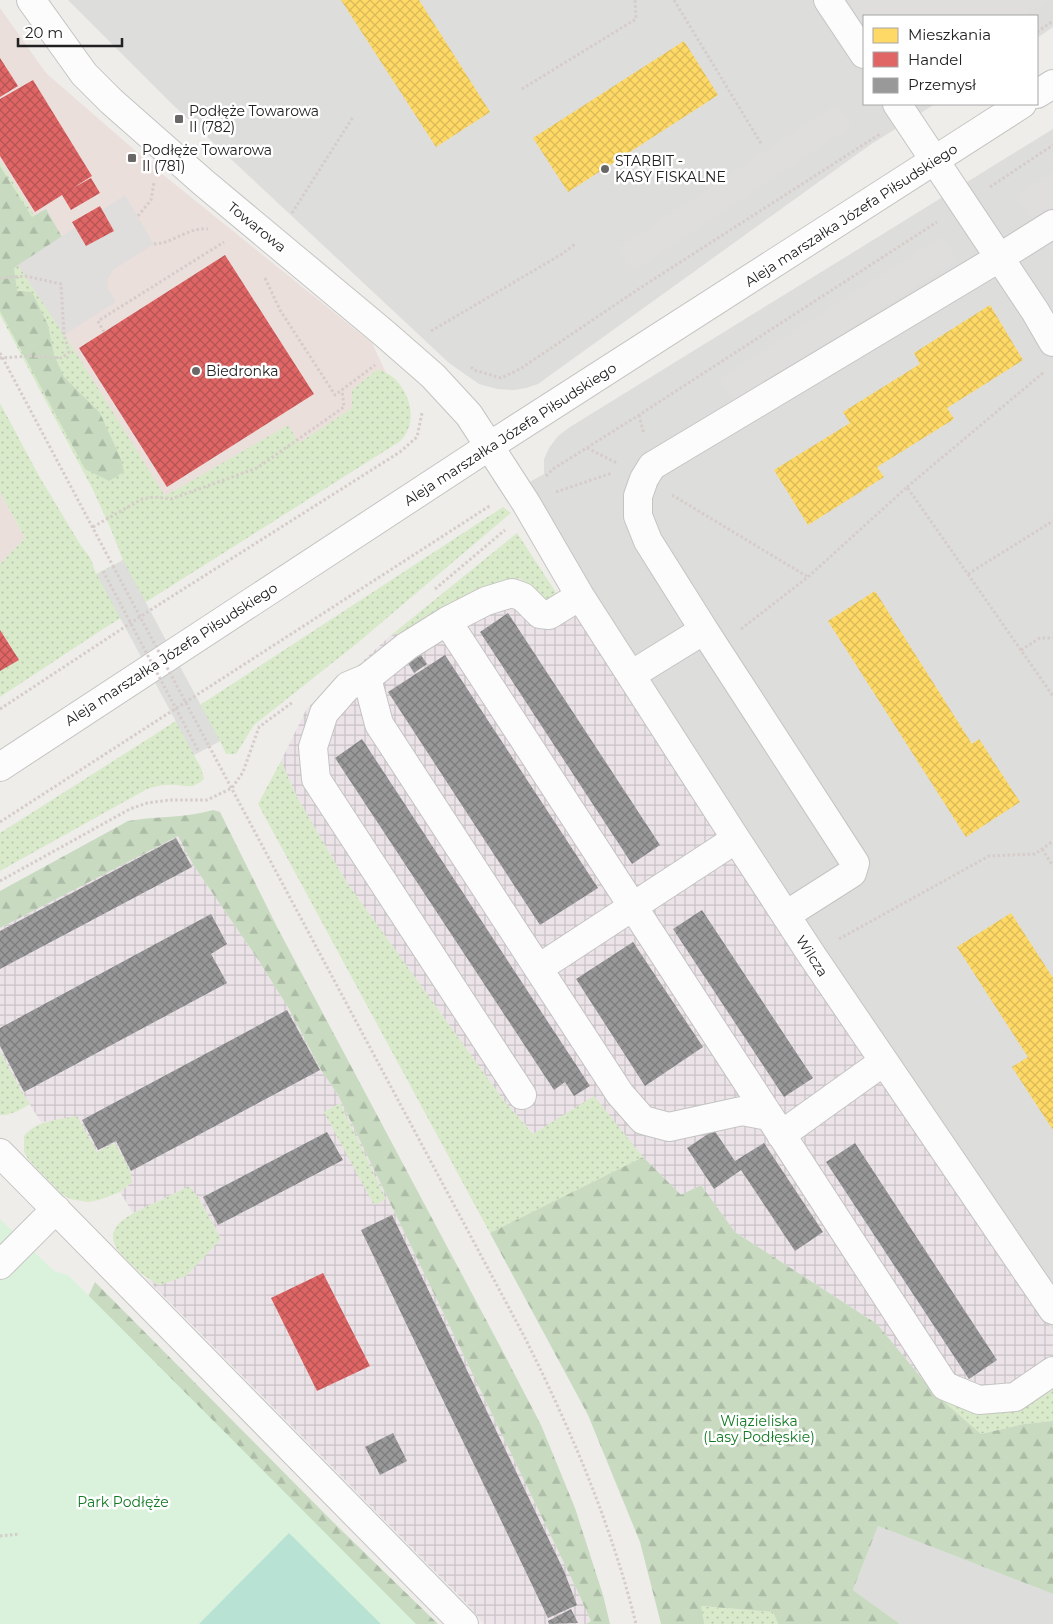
<svg xmlns="http://www.w3.org/2000/svg" width="1053" height="1624" font-family="Montserrat,sans-serif">
<style>
.residential{fill:#dddddb}
.commercial{fill:#ebdfdc}
.industrial{fill:url(#industrial-grid)}
.grass{fill:url(#grass-dots)}
.forest{fill:url(#forest-firs)}
.park{fill:#daf2dc}
.pitch{fill:#b8e3d4}
.parking{fill:#dfdedd}
.pier{fill:#dddddc}
.homes{fill:url(#homes-cross-hatch)}
.shops{fill:url(#shops-cross-hatch)}
.industry{fill:url(#industry-cross-hatch)}
.lines{fill:none;stroke-linecap:round;stroke-linejoin:round}
.minor-casing{stroke:#c4c4c2;stroke-width:30}
.path{stroke:#d6ccca;stroke-width:3;stroke-dasharray:2.5 2.5;stroke-linecap:butt}
.minor{stroke:#fcfcfc;stroke-width:28}
.path-bridge{stroke:#d6ccca;stroke-width:3;stroke-dasharray:2.5 2.5;stroke-linecap:butt}
.poi-dot{fill:#696867;stroke:#fff;stroke-width:2}
.labels{text-anchor:middle;stroke-width:5;stroke-linejoin:round;paint-order:stroke}
.poi-label{font-size:14px;fill:#212121;stroke:#fff;text-anchor:start}
.street-label{font-size:14px;fill:#212121;stroke:#fff}
.park-label{font-size:14px;fill:#137a24;stroke:#fff}
</style>
<defs>
<pattern id="industrial-grid" width="8" height="8" patternUnits="userSpaceOnUse" patternTransform="scale(1.25)"><rect width="8" height="8" fill="#ebe3e7"/><path d="M0 4h8M4 0v8" fill="none" stroke="#c9c2c6"/></pattern>
<pattern id="grass-dots" width="8" height="8" patternUnits="userSpaceOnUse" patternTransform="scale(1.25)"><rect width="8" height="8" fill="#d9eacb"/><path d="M2 2h.1M6 6h.1" fill="none" stroke="#bac8ae" stroke-width="1.8" stroke-linecap="round"/></pattern>
<pattern id="forest-firs" width="22" height="20" patternUnits="userSpaceOnUse" patternTransform="scale(1.25)"><rect width="22" height="20" fill="#c8dbc1"/><path d="M5 1l3.5 6h-7zM16 11l3.5 6h-7z" fill="#acbca6"/></pattern>
<pattern id="homes-cross-hatch" width="8" height="8" patternUnits="userSpaceOnUse" patternTransform="scale(1.25)"><rect width="8" height="8" fill="#ffd966"/><path d="M0 0l8 8M0 8l8-8" fill="none" stroke="#daba58"/></pattern>
<pattern id="shops-cross-hatch" width="8" height="8" patternUnits="userSpaceOnUse" patternTransform="scale(1.25)"><rect width="8" height="8" fill="#e06666"/><path d="M0 0l8 8M0 8l8-8" fill="none" stroke="#b55454"/></pattern>
<pattern id="industry-cross-hatch" width="8" height="8" patternUnits="userSpaceOnUse" patternTransform="scale(1.25)"><rect width="8" height="8" fill="#999"/><path d="M0 0l8 8M0 8l8-8" fill="none" stroke="#7c7c7c"/></pattern>
</defs>
<rect width="100%" height="100%" fill="#eeedea"/>
<!-- residential -->
<path class="residential" d="M68 0H1053V27L1037 38V16H864V104H935L870 145 538 384 526 388 514 390 497 389 479 384 449 363 171 103Z
M1053 129V1331L517 489 544 474V459L549 448 558 436 570 427Z
M878 1526 1053 1594V1624H900L853 1590Z"/>
<!-- commercial -->
<path class="commercial" d="M0 8 46 73 161 173 372 343 401 405 199 559 0 247Z
M0 492 25 538 0 564Z"/>
<!-- industrial -->
<path class="industrial" d="M520 578 543 604 578 584 1053 1331V1380L934 1393 877 1324 735 1232 701 1185 681 1196 643 1157 534 1134 504 1101 347 883 297 797 281 761 307 708 349 674 390 636 442 618 507 581Z
M178 835 194 866 259 961 289 1009 321 1070 338 1095 577 1590 591 1621 586 1624H484L468 1605 147 1279 160 1285 221 1239 198 1197 188 1187 133 1213 120 1192 132 1182 115 1143 97 1152 51 1121 41 1122 22 1092 0 1051V928Z"/>
<!-- grass -->
<path class="grass" d="M0 161 37 220 4 244 68 340 165 496 288 425 299 443 352 408V390L378 369C384 372 391 375 395 379 412 396 418 425 399 442L100 631 0 697V564L25 538 0 492V403L39 476 80 544 91 559 96 574 123 560 110 527 93 490 0 315Z
M503 507 511 513 355 645 254 725 236 754H226L220 741 194 755 201 768 204 779C190 792 184 783 167 785 160 785 154 787 147 789L0 871V833L151 737Z
M517 533 559 597 543 604 520 578 507 581 442 618 390 636Z
M281 761 297 797 347 883 504 1101 533 1134 594 1096 643 1157 490 1233 258 804Z
M0 1051 22 1092 30 1104 18 1111 6 1115H0Z
M340 1103 386 1199 374 1205 324 1112Z
M77 1116 97 1152 115 1143 130 1171 132 1182 120 1192 99 1200 88 1202 70 1199 62 1194 29 1160 24 1152V1136C37 1120 58 1120 77 1116Z
M189 1186 198 1197 221 1239 186 1276 160 1285C146 1279 137 1270 126 1259 96 1231 124 1217 150 1205 163 1199 176 1193 189 1186Z
M1053 1380V1421L1024 1424 981 1434 934 1393Z
M700 1606 773 1612 778 1624H704Z"/>
<!-- forest -->
<path class="forest" d="M0 166 32 217 46 209 62 237 14 268 17 291 32 292 48 325 54 355 64 377 100 413 121 459 124 472 109 481 85 469 0 311Z
M213 810 220 812 277 927 501 1348 541 1425 575 1508 603 1595 610 1624H586L591 1621 577 1590 338 1095 321 1070 289 1009 259 961 194 866 178 836 0 928V891L128 821C156 816 186 818 213 810Z
M643 1157 681 1195 701 1185 735 1232 877 1324 934 1393 981 1434 1024 1424 1053 1421V1594L878 1526 853 1590 900 1624H778L773 1612 701 1606 704 1624H661L640 1542 588 1415 490 1233Z
M95 1282 333 1522 438 1624H411L87 1299Z"/>
<!-- park -->
<path class="park" d="M0 1219 54 1271 68 1275 416 1624H0Z"/>
<!-- pitch -->
<path class="pitch" d="M289 1533 381 1624H199Z"/>
<!-- parking -->
<path class="parking" d="M852 0H1049L1023 16H864V30L847 3Z
M837 104 852 126 633 271 618 248Z
M1053 171V253L1016 195Z
M125 195 154 244 113 270 108 279V288L116 302 64 335 18 265Z
M942 236 957 260 734 403 719 379Z"/>
<!-- pier -->
<path class="pier" d="M123 560 220 741 194 755 97 575Z"/>
<!-- homes -->
<path class="homes" d="M341 0H419L490 112 436 147Z
M684 41 718 95 568 192 533 138Z
M990 305 1023 360 947 408 954 419 877 467 884 477 808 525 774 470 850 423 843 412 920 364 914 353Z
M875 591 972 744 979 739 1020 802 966 837 828 621Z
M1011 913 1053 978V1130L1012 1067 1028 1057 957 947Z"/>
<!-- shops -->
<path class="shops" d="M0 58 18 86 0 97Z
M33 80 92 176 73 188 91 178 100 193 71 210 62 195 35 212 0 156V99Z
M100 206 114 231 86 246 72 222Z
M225 255 314 394 167 487 79 348Z
M0 630 19 660 0 671Z
M323 1273 370 1366 317 1391 271 1298Z"/>
<!-- industry -->
<path class="industry" d="M508 613 660 845 632 864 480 632Z
M421 655 427 664 414 673 408 663Z
M445 655 598 888 540 925 388 692Z
M362 739 590 1086 574 1096 565 1082 554 1090 335 758Z
M176 838 192 867 0 969V931Z
M702 910 813 1078 784 1097 673 929Z
M211 914 227 944 211 954 227 983 24 1092 0 1046V1028Z
M633 942 703 1047 645 1086 576 979Z
M287 1010 320 1070 131 1171 116 1141 98 1150 82 1120Z
M714 1130 735 1161 764 1143 823 1232 795 1251 741 1170 714 1189 687 1148Z
M327 1132 343 1160 218 1225 203 1197Z
M855 1143 997 1360 969 1379 826 1162Z
M392 1215 564 1571 577 1605 548 1618 361 1230Z
M393 1433 407 1461 380 1475 365 1447Z
M571 1609 578 1623 549 1624 548 1621Z"/>
<g class="lines">
<!-- minor casing -->
<g class="minor-casing">
<path id="minor" d="M31 0 84 74 111 101 204 183 385 334 433 376 469 415 526 503 580 596 736 839 811 954 1053 1310
M828 0 864 54
M1037 94 1053 84
M897 104 1035 311 1053 342
M447 621 945 1386 979 1400 1015 1397 1053 1371
M704 630 648 541 638 516V496L644 479 652 466 999 258 1053 224
M631 675 704 630 715 647 855 863 852 873 786 915
M367 678 379 724 620 1094 643 1120 669 1127 742 1111 768 1116
M0 767 491 445 1022 104
M539 968 736 839
M522 1095 316 779 313 747 324 713 348 686 367 678 407 646 447 621 486 601 512 593 523 597 540 614 549 615 580 596
M781 1135 883 1062
M0 1153 464 1624
M0 1265 56 1209"/>
</g>
<!-- path -->
<path class="path" d="M674 0 762 145
M1037 32 1053 21
M522 89 636 19 635 0
M990 187 1053 145
M292 213 353 117
M138 216 151 200 154 182
M154 244C174 243 188 227 208 229
M0 278 25 276 61 284 64 335 69 352 62 358 31 356 0 358
M265 278 280 310 335 395 375 365
M431 331 562 254 575 244
M104 332 98 321 224 242
M0 353 113 566
M471 367 474 370 501 378 520 369 640 288 880 134
M639 415 644 434
M587 448 617 463
M553 469 639 415 937 222
M546 476 554 468
M907 487 1044 372
M556 492 612 473
M672 495 808 577
M93 527 142 499 154 497 171 499 257 468 344 407 342 390
M968 574 1053 521
M435 589 505 530
M741 629 808 577 907 487 1053 696
M1021 650 1040 638H1053
M0 709 155 607 400 452 417 437 422 413
M209 746 524 1336C570 1428 611 1523 636 1624
M0 822 491 505
M1042 849 1053 866
M0 881 130 809 147 803 170 800H207L232 788 243 772 259 727 293 702
M839 939 989 856 1035 854 1053 841
M0 1536 20 1534"/>
<!-- minor -->
<use href="#minor" class="minor"/>
<!-- path-bridge -->
<path class="path-bridge" d="M113 566 209 746
M103 571 199 752"/>
</g>
<!-- markers -->
<g class="poi-dot">
<rect x="174" y="114" width="10" height="10" rx="2.5"/>
<rect x="127" y="153" width="10" height="10" rx="2.5"/>
<circle cx="605" cy="169" r="5"/>
<circle cx="196" cy="371" r="5"/>
</g>
<g class="labels">
<!-- poi labels -->
<g class="poi-label">
<text x="189" y="116">Podłęże Towarowa<tspan x="189" dy="16">II (782)</tspan></text>
<text x="142" y="155">Podłęże Towarowa<tspan x="142" dy="16">II (781)</tspan></text>
<text x="615" y="166">STARBIT -<tspan x="615" dy="16">KASY FISKALNE</tspan></text>
<text x="206" y="376">Biedronka</text>
</g>
<!-- street labels -->
<g class="street-label">
<text transform="translate(851 215) rotate(-33)" y="5">Aleja marszałka Józefa Piłsudskiego</text>
<text transform="translate(257 227) rotate(39)" y="5">Towarowa</text>
<text transform="translate(510 434) rotate(-33)" y="5">Aleja marszałka Józefa Piłsudskiego</text>
<text transform="translate(171 654) rotate(-33)" y="5">Aleja marszałka Józefa Piłsudskiego</text>
<text transform="translate(812 956) rotate(57)" y="5">Wilcza</text>
</g>
<!-- park labels -->
<g class="park-label">
<text x="759" y="1426">Wiązieliska<tspan x="759" dy="16">(Lasy Podłęskie)</tspan></text>
<text x="123" y="1507">Park Podłęże</text>
</g>
</g>
<!-- legend -->
<rect x="863" y="15" width="175" height="90" fill="#ffffff" stroke="#a6a6a6"/>
<rect x="873" y="28" width="25" height="15" fill="#ffd966" stroke="#a6a6a6"/>
<text x="908" y="40" font-size="15" fill="#212121">Mieszkania</text>
<rect x="873" y="52" width="25" height="15" fill="#e06666" stroke="#a6a6a6"/>
<text x="908" y="65" font-size="15" fill="#212121">Handel</text>
<rect x="873" y="78" width="25" height="15" fill="#999999" stroke="#a6a6a6"/>
<text x="908" y="90" font-size="15" fill="#212121">Przemysł</text>
<!-- scale -->
<path d="M18 38v8h104v-8" fill="none" stroke="#212121" stroke-width="2.5"/>
<text x="25" y="38" font-size="15" fill="#212121" stroke="#ffffff" stroke-width="4" paint-order="stroke">20 m</text>
</svg>
